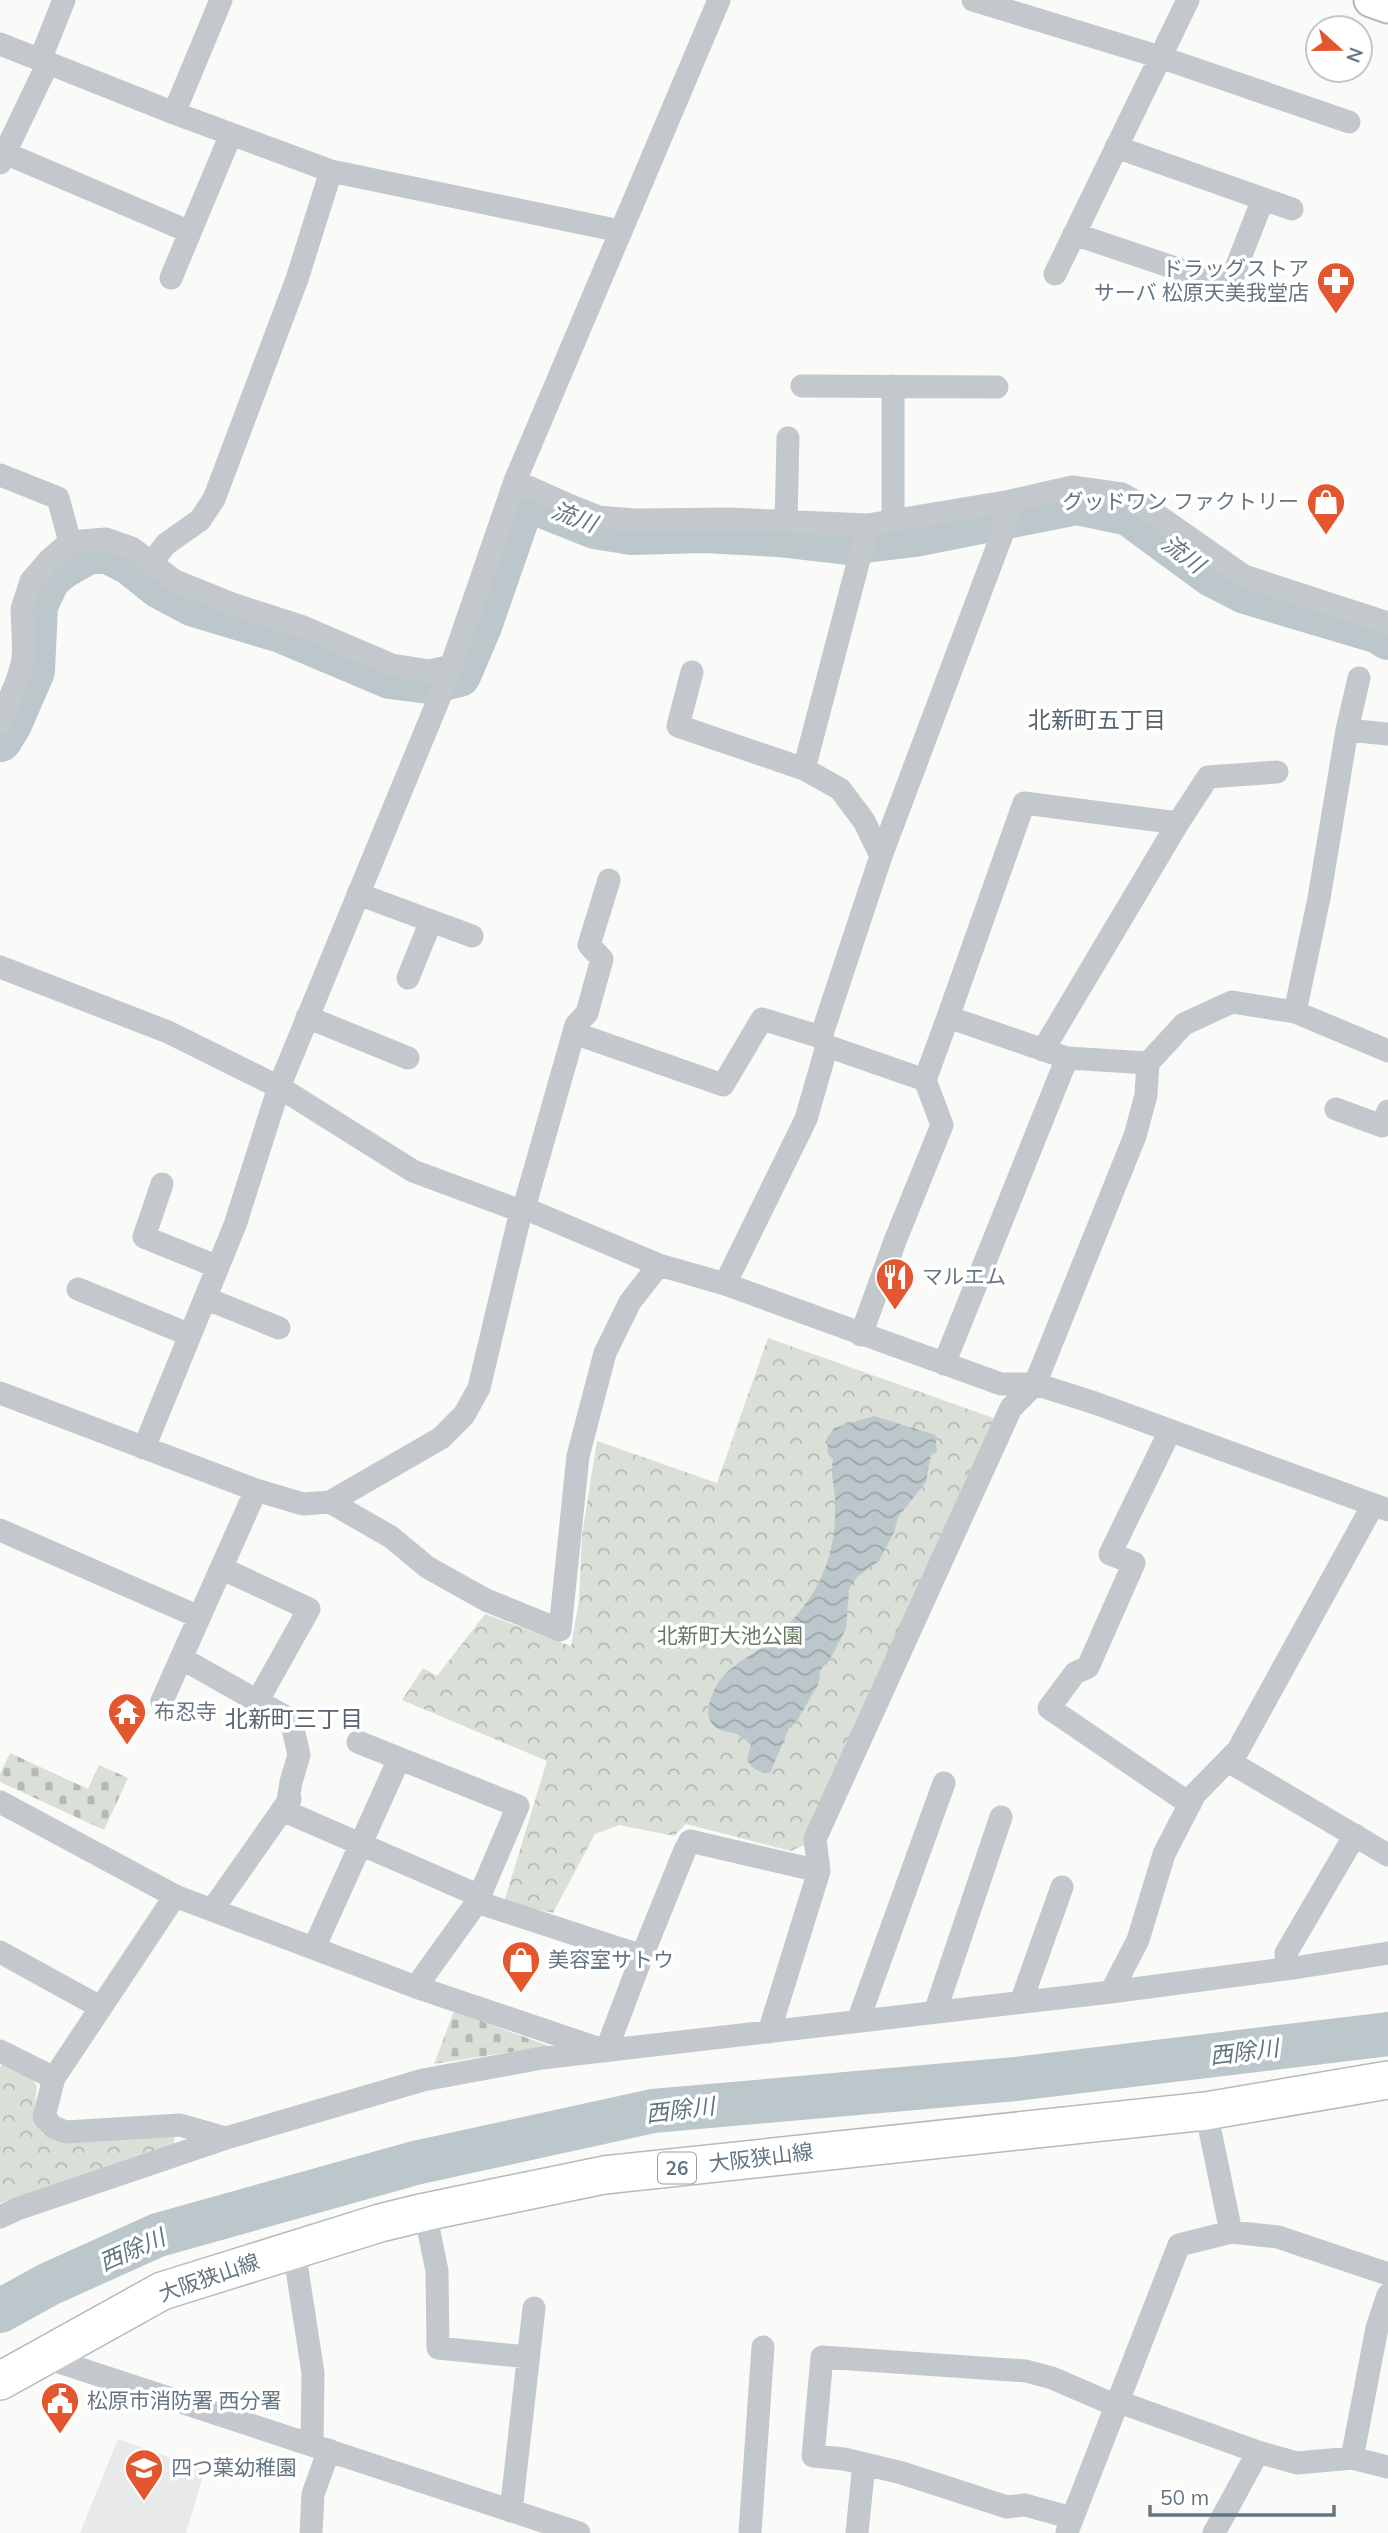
<svg xmlns="http://www.w3.org/2000/svg" width="1388" height="2533" font-family="Mulish,'Noto Sans JP',sans-serif">
<style>
.built{fill:#e8e9e9}
.forest{fill:url(#forest-crowns)}
.cemetery{fill:url(#cemetery-stones)}
.water{fill:url(#water-waves)}
.lines{fill:none;stroke-linecap:round;stroke-linejoin:round}
.river{stroke:#bbc7cb;stroke-width:44}
.secondary-casing{stroke:#b3babf;stroke-width:37}
.primary-casing{stroke:#b5babe;stroke-width:40}
.minor{stroke:#c3c8cc;stroke-width:23}
.secondary{stroke:#fff;stroke-width:33}
.primary{stroke:#fff;stroke-width:37}
.labels{text-anchor:middle;stroke-width:7;stroke-linejoin:round;paint-order:stroke}
.shield{fill:#fff;stroke:#939fa8;stroke-width:2}
.shield-label{font-size:19px;font-weight:bold;fill:#657683}
.poi-label{font-size:21px;fill:#657683;stroke:#fff;text-anchor:start}
.park-label{font-size:21px;fill:#687a64;stroke:#fff}
.street-label{font-size:21px;fill:#657683;stroke:#fff}
.water-label{font-size:23px;font-style:italic;fill:#60757c;stroke:#fff}
.neighbourhood-label{font-size:23px;fill:#57646e;stroke:#fff}
</style>
<defs>
<pattern id="forest-crowns" width="20" height="18" patternUnits="userSpaceOnUse" patternTransform="scale(1.75)"><rect width="20" height="18" fill="#dadfd7"/><path d="M2 6a3 3 0 1 1 6 0M12 15a3 3 0 1 1 6 0" fill="none" stroke="#b4b9b4"/></pattern>
<pattern id="cemetery-stones" width="16" height="16" patternUnits="userSpaceOnUse" patternTransform="scale(1.75)"><rect width="16" height="16" fill="#dadfd7"/><path d="M2 7V4a2 2 0 0 1 4 0v3zM10 15v-3a2 2 0 0 1 4 0v3z" fill="#b4b9b4"/></pattern>
<pattern id="water-waves" width="16" height="10" patternUnits="userSpaceOnUse" patternTransform="scale(1.75)"><rect width="16" height="10" fill="#bbc7cb"/><path d="M0 5q4-4 8 0t8 0" fill="none" stroke="#9ca6aa"/></pattern>
</defs>
<rect width="100%" height="100%" fill="#fafaf8"/>
<!-- built -->
<path class="built" d="M118 2439 205 2470 186 2533H80Z"/>
<!-- forest -->
<path class="forest" d="M768 1338 999 1420 804 1845 791 1851 686 1824 674 1836 619 1825 595 1834 553 1913 504 1902 547 1761 402 1700 423 1668 437 1676 485 1614 571 1646 579 1601 582 1535 597 1441 717 1483Z
M4 2064 31 2075 37 2087 34 2112 42 2134 62 2141 175 2130 174 2144 0 2203V2067Z"/>
<!-- cemetery -->
<path class="cemetery" d="M10 1753 88 1789 99 1765 128 1778 104 1830 0 1782V1774Z
M454 2011 549 2046 434 2064Z"/>
<!-- water -->
<path class="water" d="M874 1416 935 1435 937 1452 931 1455 926 1482 898 1517 894 1532 879 1561 857 1577 849 1589 846 1629 833 1654 820 1671 818 1685 809 1700 798 1719 790 1726 770 1773C758 1773 753 1769 747 1760L751 1744C746 1740 739 1734 733 1733 724 1731 717 1731 711 1722 707 1716 708 1708 710 1701 721 1664 752 1659 777 1635 794 1620 810 1601 820 1580 832 1555 836 1529 835 1501 835 1486 830 1474 833 1459L828 1454 827 1438 834 1428Z"/>
<g class="lines">
<!-- river -->
<path class="river" d="M0 740 10 724 33 671 36 605 49 578 61 568 89 552H108L130 563 160 587 194 605 281 631 390 677 429 682 459 675 480 626 520 511 535 503 595 527 632 533 704 531 778 535 848 543 915 535 1077 503 1129 514 1212 575 1245 592 1379 632 1388 638
M0 2311 49 2284 158 2235 415 2163 653 2111 1016 2079 1388 2034"/>
<!-- secondary casing -->
<g class="secondary-casing">
<path id="secondary" d="M1371 0 1388 6"/>
</g>
<!-- primary casing -->
<g class="primary-casing">
<path id="primary" d="M0 2381 162 2291 380 2223 425 2212 604 2175 1206 2111 1388 2080"/>
</g>
<!-- minor -->
<path class="minor" d="M973 0 1160 57 1349 122
M0 44 174 113 331 171 620 231
M40 60 64 0
M174 113 221 0
M1116 147 1292 209
M5 153 190 232
M0 163 48 63
M1074 234 1229 286 1263 199
M1055 274 1188 0
M171 278 231 134
M802 386 997 387
M893 386V521
M0 475 58 498 70 542
M515 481 445 684 279 1087 413 1171 521 1211
M1011 501 1072 487 1122 494 1144 506 1244 576 1388 623
M786 522 788 438
M152 562 166 544 200 520 214 499 297 279 331 171
M692 672 678 726 804 769 840 789 864 821 881 856
M1359 678 1347 730 1388 734
M0 723 16 684 24 658 22 609 31 581 49 560 70 542 106 539 132 548 175 581 232 604 303 627 392 665 449 674
M804 769 868 525
M1178 823 1208 777 1277 772
M358 894 472 936
M0 967 168 1032 279 1087 235 1225 144 1448
M408 978 431 921
M1295 1012 1319 898 1347 730
M307 1017 408 1058
M948 1017 1024 803 1178 823 1043 1050
M574 1033 723 1085 762 1019 821 1037
M827 1046 925 1080 948 1017 1067 1058 1148 1063 1146 1095 1135 1136 1035 1384 1095 1403 1388 1510
M1148 1063 1184 1024 1232 1002 1295 1012 1388 1051
M1336 1109 1382 1126 1388 1111
M162 1184 144 1237 218 1267
M524 1208 576 1025 587 1013 602 959 589 945 609 880
M725 1284 1001 1384H1035
M78 1289 190 1335
M205 1298 279 1328
M861 1335 895 1241 942 1125 925 1080
M944 1364 1067 1058
M0 1393 256 1490 303 1504 330 1502 441 1438 464 1415 479 1388 521 1211 524 1208 659 1265 725 1284 806 1119 827 1046 821 1037 881 856 1003 532 1011 501 868 525 730 519 636 520 595 517 515 481 719 0
M1170 1431 1110 1554 1134 1563 1088 1667 1075 1673 1049 1708 1190 1804
M330 1502 391 1537 427 1567 486 1600 560 1630 578 1456 605 1353 630 1302 659 1265
M0 1530 199 1617
M221 1568 309 1609 257 1702
M181 1658 291 1720 299 1755 291 1782 288 1801
M162 1701 256 1490
M1228 1761 1388 1855
M0 1802 175 1896 416 1987 477 1902 518 1806 358 1742
M282 1810 480 1896
M175 1896 54 2078 44 2117 53 2127 66 2132 180 2125 226 2138
M477 1902 642 1956 685 1850 690 1841 819 1871
M212 1910 290 1799
M314 1948 399 1759
M0 1952 100 2007
M1287 1969 1286 1953 1355 1835
M416 1987 606 2051 642 1956
M1111 1992 1138 1940 1164 1854 1195 1794 1238 1750 1373 1505
M1021 2002 1062 1887
M935 2012 1001 1817
M858 2021 944 1783
M769 2032 819 1871 815 1839 1011 1408 1035 1384
M0 2051 54 2078
M1206 2111 1231 2232
M425 2212 437 2271 438 2348 528 2357
M0 2217 17 2209 226 2138 423 2080 542 2058 1111 1992 1300 1967 1388 1953
M294 2250 313 2373 312 2444
M44 2357 579 2533
M1119 2402 1258 2452 1297 2463 1352 2458 1388 2467
M1352 2458 1377 2328 1388 2295
M511 2511 534 2308
M1072 2518 1025 2505 1007 2507 902 2473 844 2459 813 2456 822 2357 1026 2371 1052 2378 1117 2406
M1067 2532 1179 2245 1231 2232 1278 2237 1388 2274
M311 2533 313 2494 329 2450
M750 2533 763 2347
M857 2533 864 2464
M1214 2533 1258 2452"/>
<!-- secondary -->
<use href="#secondary" class="secondary"/>
<!-- primary -->
<use href="#primary" class="primary"/>
</g>
<!-- icons -->
<defs>
<g id="pharmacy-pin" transform="scale(2.0125)"><path d="M0 17L-7.5 6A9.5 9.5 0 1 1 7.5 6Z" fill="#e4572e" stroke="#fff"/><path d="M-2-6h4v4h4v4h-4v4h-4v-4h-4v-4h4Z" fill="#fff"/></g>
<g id="shop-pin" transform="scale(2.0125)"><path d="M0 17L-7.5 6A9.5 9.5 0 1 1 7.5 6Z" fill="#e4572e" stroke="#fff"/><path d="M-5-2.5h2.3a2.7 3.5 0 0 1 5.4 0H5L5.5 6h-11ZM-1.5-2.5h3a1.5 2.3 0 0 0-3 0Z" fill="#fff"/></g>
<g id="restaurant-pin" transform="scale(2.0125)"><path d="M0 17L-7.5 6A9.5 9.5 0 1 1 7.5 6Z" fill="#e4572e" stroke="#fff"/><path d="M-5-6h1v4h1v-4h1v4h1v-4h1v5L-1.5 .5V6h-2V.5L-5-1ZM5-6V6H3V1.5H1.5Q1.5-4 5-6Z" fill="#fff"/></g>
<g id="temple-pin" transform="scale(2.0125)"><path d="M0 17L-7.5 6A9.5 9.5 0 1 1 7.5 6Z" fill="#e4572e" stroke="#fff"/><path d="M0-6L5-2H3V0L6.5 2.5H4V6H1.5V3h-3V6H-4V2.5H-6.5L-3 0V-2H-5Z" fill="#fff"/></g>
<g id="civic-pin" transform="scale(2.0125)"><path d="M0 17L-7.5 6A9.5 9.5 0 1 1 7.5 6Z" fill="#e4572e" stroke="#fff"/><path d="M-.6-6.5H3V-4.5H.6V-3L4-1V1h2V6H-6V1h2V-1L-.6-3ZM-1.2 2.5V6h2.4V2.5Z" fill="#fff"/></g>
<g id="school-pin" transform="scale(2.0125)"><path d="M0 17L-7.5 6A9.5 9.5 0 1 1 7.5 6Z" fill="#e4572e" stroke="#fff"/><path d="M0-5L7-2L0 1L-7-2ZM-4 1L0 2.5L4 1V4Q0 6-4 4Z" fill="#fff"/></g>
</defs>
<g fill-rule="evenodd">
<use href="#pharmacy-pin" x="1336" y="281"/>
<use href="#shop-pin" x="1326" y="502"/>
<use href="#restaurant-pin" x="895" y="1277"/>
<use href="#temple-pin" x="127" y="1712"/>
<use href="#shop-pin" x="521" y="1960"/>
<use href="#civic-pin" x="60" y="2401"/>
<use href="#school-pin" x="144" y="2468"/>
</g>
<g class="labels">
<!-- shield labels -->
<rect class="shield" x="658" y="2152.5" width="38" height="31" rx="5"/>
<g class="shield-label">
<text x="677" y="2175">26</text>
</g>
<!-- poi labels -->
<g class="poi-label">
<text x="1309" y="276" text-anchor="end">ドラッグストア<tspan x="1309" dy="24">サーバ 松原天美我堂店</tspan></text>
<text x="1299" y="509" text-anchor="end">グッドワン ファクトリー</text>
<text x="922" y="1284">マルエム</text>
<text x="154" y="1719">布忍寺</text>
<text x="548" y="1967">美容室サトウ</text>
<text x="87" y="2408">松原市消防署 西分署</text>
<text x="171" y="2475">四つ葉幼稚園</text>
</g>
<!-- park labels -->
<g class="park-label">
<text x="730" y="1643">北新町大池公園</text>
</g>
<!-- street labels -->
<g class="street-label">
<text transform="translate(761 2158) rotate(-7)" y="7">大阪狭山線</text>
<text transform="translate(209 2278) rotate(-19)" y="7">大阪狭山線</text>
</g>
<!-- water labels -->
<g class="water-label">
<text transform="translate(574 517) rotate(20)" y="8">流川</text>
<text transform="translate(1183 554) rotate(36)" y="8">流川</text>
<text transform="translate(1244 2052) rotate(-7)" y="8">西除川</text>
<text transform="translate(680 2110) rotate(-7)" y="8">西除川</text>
<text transform="translate(132 2250) rotate(-24)" y="8">西除川</text>
</g>
<!-- neighbourhood labels -->
<g class="neighbourhood-label">
<text x="1097" y="728">北新町五丁目</text>
<text x="294" y="1727">北新町三丁目</text>
</g>
</g>
<!-- north arrow -->
<g transform="translate(1339 49) rotate(111)"><circle r="33" fill="#ffffff" stroke="#c1c8cd" stroke-width="2"/>
<path d="M0-5L12 26L0 18L-12 26Z" fill="#e4572e"/>
<text y="-10" font-size="19" font-weight="bold" text-anchor="middle" fill="#657683">N</text>
</g>
<!-- scale -->
<path d="M1150 2505v10h184v-10" fill="none" stroke="#657683" stroke-width="3.5"/>
<text x="1160" y="2505" font-size="21" fill="#657683" stroke="#ffffff" stroke-width="5" paint-order="stroke">50 m</text>
</svg>
